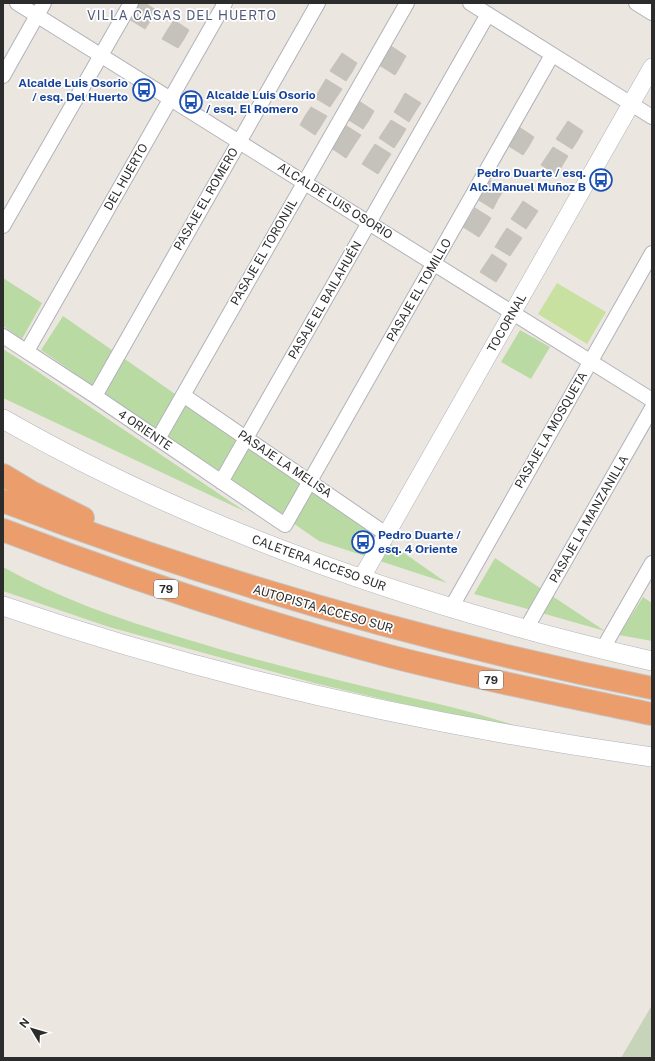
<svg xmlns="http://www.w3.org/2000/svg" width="655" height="1061" font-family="'Public Sans',sans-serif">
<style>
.green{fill:#b9dba3}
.cemetery{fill:#c7d4b9}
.pitch{fill:#c8e1a0}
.building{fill:#c5c1bb;stroke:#c7c2ba}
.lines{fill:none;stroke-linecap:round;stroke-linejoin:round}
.minor-casing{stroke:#b0b2ba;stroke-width:16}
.tertiary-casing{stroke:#b0b2ba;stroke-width:18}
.secondary-casing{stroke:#b0b2ba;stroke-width:20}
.motorway-casing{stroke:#c4c4c4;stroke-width:24}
.minor{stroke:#fff;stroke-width:14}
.tertiary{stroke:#fff;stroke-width:17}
.secondary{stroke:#fff;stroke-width:19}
.motorway{stroke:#eb9e6c;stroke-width:22}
.labels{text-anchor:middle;stroke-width:3.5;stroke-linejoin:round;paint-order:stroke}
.shield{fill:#fff;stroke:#6b6b6b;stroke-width:1}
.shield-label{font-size:11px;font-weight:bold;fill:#2c2c2c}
.transit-label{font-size:12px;font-weight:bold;fill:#164399;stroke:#fff;text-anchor:end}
.street-label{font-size:12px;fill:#2c2c2c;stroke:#fff}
.neighbourhood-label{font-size:13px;letter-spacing:1px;fill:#515a78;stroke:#fff}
</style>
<rect width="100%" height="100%" fill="#ece6e0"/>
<!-- green -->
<path class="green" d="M3 278 42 303 22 339 3 326Z
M63 316 447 583 319 541 41 350Z
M520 330 550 347 531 379 501 362Z
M3 349 19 359 246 512 3 398Z
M495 558 605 631 474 594Z
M3 567C59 598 118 619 179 637 266 664 354 684 443 705 474 712 505 723 536 731L399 703 314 683 109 627 3 591Z
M643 597 652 603V641L619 635Z"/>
<!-- cemetery -->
<path class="cemetery" d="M652 1005V1058H621Z"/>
<!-- pitch -->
<path class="pitch" d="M557 283 606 312 587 344 538 314Z"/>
<!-- building -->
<path class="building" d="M139 3H145L156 10 151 20 135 10Z
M135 10 151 20 145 29 129 19Z
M174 20 189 30 184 39 168 29Z
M168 29 184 39 178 48 162 39Z
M391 46 406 56 401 65 385 55Z
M342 53 357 63 352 72 336 62Z
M385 55 401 65 395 75 379 65Z
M336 62 352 72 346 81 330 71Z
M326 79 342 89 336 98 320 89Z
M320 89 336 98 330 107 315 98Z
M405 93 421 103 415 112 400 102Z
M359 101 374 111 369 120 353 110Z
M400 102 415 112 409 122 394 112Z
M311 107 327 116 321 126 305 116Z
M353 110 369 120 363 129 347 119Z
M305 116 321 126 315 135 300 125Z
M391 120 406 129 400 139 385 129Z
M568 121 583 131 578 140 562 130Z
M345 125 361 135 355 144 339 135Z
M519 127 534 137 529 146 513 136Z
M385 129 400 139 394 148 379 138Z
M562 130 578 140 572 149 556 139Z
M339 135 355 144 346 158 331 148Z
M513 136 529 146 523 155 507 145Z
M375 144 391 154 385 163 369 153Z
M553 147 568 156 562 166 547 156Z
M369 153 385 163 378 174 362 164Z
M547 156 562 166 557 175 541 165Z
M489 180 504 190 498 199 483 190Z
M483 190 498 199 493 209 477 199Z
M523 201 538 211 532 220 517 210Z
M475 208 491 218 485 228 469 218Z
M517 210 532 220 526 229 511 219Z
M469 218 485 228 479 237 463 227Z
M507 228 522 238 516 247 501 237Z
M501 237 516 247 510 256 495 247Z
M492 254 507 264 502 273 486 263Z
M486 263 502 273 496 282 480 272Z"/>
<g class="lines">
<!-- minor casing -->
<g class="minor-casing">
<path id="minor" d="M17 3 652 400
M470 3 652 117
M636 3 652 13
M3 76 44 3
M3 226 131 3
M3 336 95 396 285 525 552 55
M27 351 225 3
M183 395 386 534
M95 396 318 3
M158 439 407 3
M221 482 488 14
M451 608 652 253
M526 629 652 408
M602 650 652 563"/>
</g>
<!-- tertiary casing -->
<g class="tertiary-casing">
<path id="tertiary" d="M361 579 652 67"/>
</g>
<!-- secondary casing -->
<g class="secondary-casing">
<path id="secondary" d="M3 419C204 534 426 609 652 661
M3 606C213 678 432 726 652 757"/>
</g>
<!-- motorway casing -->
<g class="motorway-casing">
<path id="motorway" d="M3 475 31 492 83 518
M3 501C215 582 429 643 652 688
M3 530C131 579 261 622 393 657 479 679 566 696 652 714"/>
</g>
<!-- minor -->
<use href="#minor" class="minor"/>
<!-- tertiary -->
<use href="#tertiary" class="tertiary"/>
<!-- secondary -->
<use href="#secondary" class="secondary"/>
<!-- motorway -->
<use href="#motorway" class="motorway"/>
</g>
<!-- icons -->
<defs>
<g id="bus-ring" transform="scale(1.15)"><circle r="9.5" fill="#fff" stroke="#1a4fb4" stroke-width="1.5"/><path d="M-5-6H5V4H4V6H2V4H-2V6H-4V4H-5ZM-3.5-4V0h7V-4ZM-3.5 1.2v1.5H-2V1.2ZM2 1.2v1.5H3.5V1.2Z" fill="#1a4fb4"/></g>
</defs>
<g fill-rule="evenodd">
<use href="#bus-ring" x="144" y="90"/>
<use href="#bus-ring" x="191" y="102"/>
<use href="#bus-ring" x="601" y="180"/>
<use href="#bus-ring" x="363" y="542"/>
</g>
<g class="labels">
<!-- shield labels -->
<g class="shield">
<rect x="154" y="580" width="24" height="18" rx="3"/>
<rect x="479" y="671" width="24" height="18" rx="3"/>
</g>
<g class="shield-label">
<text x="166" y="593">79</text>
<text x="491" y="684">79</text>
</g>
<!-- transit labels -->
<g class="transit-label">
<text x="128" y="87">Alcalde Luis Osorio<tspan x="128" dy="14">/ esq. Del Huerto</tspan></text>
<text x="206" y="99" text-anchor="start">Alcalde Luis Osorio<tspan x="206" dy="14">/ esq. El Romero</tspan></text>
<text x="586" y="177">Pedro Duarte / esq.<tspan x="586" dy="14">Alc.Manuel Muñoz B</tspan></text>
<text x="378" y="539" text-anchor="start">Pedro Duarte /<tspan x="378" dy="14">esq. 4 Oriente</tspan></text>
</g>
<!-- street labels -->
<g class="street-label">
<text transform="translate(126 177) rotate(-60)" y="4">DEL HUERTO</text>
<text transform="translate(206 199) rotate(-60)" y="4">PASAJE EL ROMERO</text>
<text transform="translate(335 201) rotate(32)" y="4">ALCALDE LUIS OSORIO</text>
<text transform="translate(264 252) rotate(-60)" y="4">PASAJE EL TORONJIL</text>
<text transform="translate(419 290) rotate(-60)" y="4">PASAJE EL TOMILLO</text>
<text transform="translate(325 300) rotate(-60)" y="4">PASAJE EL BAILAHUÉN</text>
<text transform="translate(507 323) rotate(-60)" y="4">TOCORNAL</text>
<text transform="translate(145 430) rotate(34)" y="4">4 ORIENTE</text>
<text transform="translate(551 430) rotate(-60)" y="4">PASAJE LA MOSQUETA</text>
<text transform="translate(285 464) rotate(34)" y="4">PASAJE LA MELISA</text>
<text transform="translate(589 519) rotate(-60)" y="4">PASAJE LA MANZANILLA</text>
<text transform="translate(319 563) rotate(20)" y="4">CALETERA ACCESO SUR</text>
<text transform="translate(323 609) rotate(16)" y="4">AUTOPISTA ACCESO SUR</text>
</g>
<!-- neighbourhood labels -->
<g class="neighbourhood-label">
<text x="182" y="20">VILLA CASAS DEL HUERTO</text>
</g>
</g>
<!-- border -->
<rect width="655" height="1061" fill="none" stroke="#2c2c2c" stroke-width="8"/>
<!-- north arrow -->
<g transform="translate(32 1029) rotate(308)" stroke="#ffffff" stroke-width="3" paint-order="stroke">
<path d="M0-3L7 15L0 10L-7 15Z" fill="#2c2c2c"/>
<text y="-6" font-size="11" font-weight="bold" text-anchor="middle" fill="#2c2c2c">N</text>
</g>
</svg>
